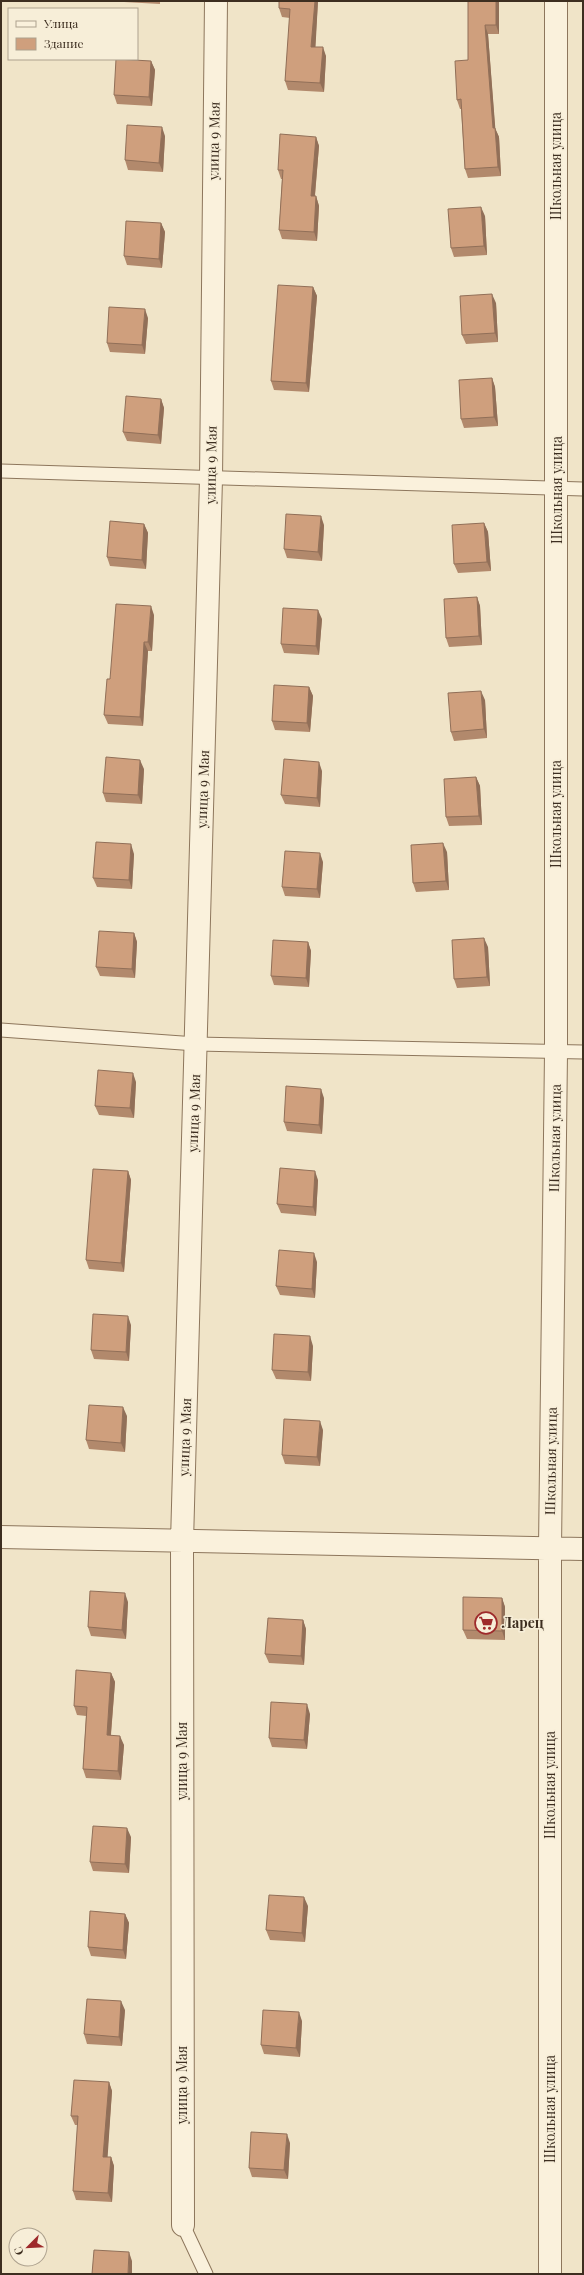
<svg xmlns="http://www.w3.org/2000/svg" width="584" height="2275" font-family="'Playfair Display',serif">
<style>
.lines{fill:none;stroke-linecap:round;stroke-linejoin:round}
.service-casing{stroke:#8d765c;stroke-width:15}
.minor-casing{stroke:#8d765c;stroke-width:24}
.service{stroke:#faf1dc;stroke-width:13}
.minor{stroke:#faf1dc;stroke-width:22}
.wall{fill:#b2896c}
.shaded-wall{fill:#916f58}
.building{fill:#cf9f7d;stroke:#916f58}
.labels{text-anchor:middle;stroke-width:3;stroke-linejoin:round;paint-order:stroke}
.street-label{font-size:14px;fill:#3d2e20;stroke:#f7eed8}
.poi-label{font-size:14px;font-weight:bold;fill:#3d2e20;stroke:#f7eed8;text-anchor:start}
</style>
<rect width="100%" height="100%" fill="#f0e4c8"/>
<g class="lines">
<!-- service casing -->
<g class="service-casing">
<path id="service" d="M1 471 583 489
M1 1030 196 1044 583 1052
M183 2225 206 2274"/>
</g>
<!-- minor casing -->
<g class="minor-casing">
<path id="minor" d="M1 1537 583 1549
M183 2225 182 1542 211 479 216 1
M550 2274V1548L556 1053V1"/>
</g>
<!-- service -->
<use href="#service" class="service"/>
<!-- minor -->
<use href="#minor" class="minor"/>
</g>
<!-- wall -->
<path class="wall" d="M124 1H160V4L124 2Z
M318 1 315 47 326 56 324 92 288 90 285 81 290 18 282 17 279 8Z
M468 1H499V34H488L495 128 499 137 501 176 468 178 465 169 461 109H460L457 100 468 60Z
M151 61 155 70 152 106 117 104 114 95Z
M165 136 163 172 128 170 125 160Z
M316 137 319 146 315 196H316L319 206 317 241 282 239 279 230 282 179H281L278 170Z
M485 216 487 255 454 257 451 248Z
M161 223 165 232 162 268 127 265 124 256Z
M313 287 317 296 309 392 274 390 271 381Z
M496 303 498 342 466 344 462 335Z
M148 318 145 354 110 352 107 343Z
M492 378 495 387 498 426 464 428 461 419Z
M161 399 164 408 161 444 127 441 123 432Z
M484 523 488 532 491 571 458 573 454 564Z
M144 524 148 533 146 569 110 566 107 557Z
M324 525 322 561 287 558 284 549Z
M477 597 480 606 482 645 449 647 446 638Z
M154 615 152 651H148L143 726 108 724 104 715 110 679Z
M322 619 319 655 284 653 281 644Z
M309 687 313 696 310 732 275 730 272 721Z
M485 700 487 738 454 741 451 732Z
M144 769 142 804 106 802 103 793Z
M322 771 320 807 285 804 281 795Z
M476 777 480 786 482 825 449 826 446 817Z
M447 852 449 890 416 892 413 883Z
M134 854 132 889 97 887 93 878Z
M323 862 320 898 285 896 282 887Z
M134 933 137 942 135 978 100 976 96 967Z
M308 942 311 951 309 987 274 985 271 976Z
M488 947 490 986 457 988 454 979Z
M136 1082 134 1118 99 1115 95 1106Z
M324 1098 322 1134 287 1131 284 1122Z
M128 1171 131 1180 124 1272 89 1269 86 1260Z
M318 1180 316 1216 281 1213 277 1204Z
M317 1262 315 1298 280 1295 276 1286Z
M131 1325 129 1361 94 1359 91 1350Z
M313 1346 311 1381 276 1379 272 1370Z
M127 1416 125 1452 89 1449 86 1440Z
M323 1430 320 1466 285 1464 282 1455Z
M502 1598 505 1607V1640L467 1639 463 1630Z
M128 1602 126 1639 91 1636 88 1627Z
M303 1620 306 1629 304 1665 269 1663 265 1654Z
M111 1673 115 1682 111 1735 124 1745 121 1780 86 1778 83 1769 86 1716 77 1715 74 1706Z
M310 1714 307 1749 272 1747 269 1738Z
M131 1837 129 1873 93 1871 90 1862Z
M308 1906 305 1942 270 1940 266 1930Z
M125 1914 129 1923 126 1959 91 1956 88 1947Z
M125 2010 122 2046 87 2044 84 2034Z
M302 2021 300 2057 264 2054 261 2045Z
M109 2082 112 2091 107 2157H111L114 2166 112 2202 76 2200 73 2191 78 2125H75L71 2116Z
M290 2143 288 2179 252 2177 249 2168Z"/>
<!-- shaded-wall -->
<path class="shaded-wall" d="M315 1H318L315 56 311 47Z
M496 1H499V34L496 25Z
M485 25 488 34 496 137 493 128Z
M323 47 326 56 324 92 320 83Z
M151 61 155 70 152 106 149 97Z
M162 127 165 136 163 172 159 163Z
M495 128 499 137 501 176 498 167Z
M316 137 319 146 314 205 311 196Z
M316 196 319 206 317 241 314 232Z
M481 207 485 216 487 255 484 246Z
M161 223 165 232 162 268 159 259Z
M313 287 317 296 309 392 306 383Z
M492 294 496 303 498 342 495 333Z
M145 309 148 318 145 354 142 345Z
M492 378 495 387 498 426 494 417Z
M161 399 164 408 161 444 158 435Z
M321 516 324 525 322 561 318 552Z
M484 523 488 532 491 571 487 562Z
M144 524 148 533 146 569 142 560Z
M477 597 480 606 482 645 479 636Z
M151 606 154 615 152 651 148 642Z
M318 610 322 619 319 655 316 646Z
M144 642 148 651 143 726 140 717Z
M309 687 313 696 310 732 307 723Z
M481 691 485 700 487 738 484 729Z
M140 760 144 769 142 804 138 795Z
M319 762 322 771 320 807 317 798Z
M476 777 480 786 482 825 479 816Z
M443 843 447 852 449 890 446 881Z
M131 844 134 854 132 889 129 880Z
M320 853 323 862 320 898 317 889Z
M134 933 137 942 135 978 132 969Z
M484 938 488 947 490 986 487 977Z
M308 942 311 951 309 987 306 978Z
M133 1073 136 1082 134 1118 130 1108Z
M321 1089 324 1098 322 1134 319 1125Z
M128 1171 131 1180 124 1272 121 1263Z
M315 1171 318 1180 316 1216 313 1207Z
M314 1253 317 1262 315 1298 312 1289Z
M128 1316 131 1325 129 1361 126 1352Z
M310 1336 313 1346 311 1381 308 1372Z
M123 1407 127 1416 125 1452 121 1443Z
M320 1421 323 1430 320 1466 317 1457Z
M125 1593 128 1602 126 1639 122 1630Z
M502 1598 505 1607V1640L502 1631Z
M303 1620 306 1629 304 1665 301 1656Z
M111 1673 115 1682 110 1744 107 1735Z
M307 1704 310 1714 307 1749 304 1740Z
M120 1736 124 1745 121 1780 118 1771Z
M127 1828 131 1837 129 1873 125 1864Z
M304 1897 308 1906 305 1942 302 1933Z
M125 1914 129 1923 126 1959 123 1950Z
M121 2001 125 2010 122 2046 119 2037Z
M299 2012 302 2021 300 2057 296 2048Z
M109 2082 112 2091 107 2166 103 2157Z
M287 2134 290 2143 288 2179 284 2170Z
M111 2157 114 2166 112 2202 108 2193Z
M129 2252 132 2261V2274H128Z"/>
<!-- building -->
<path class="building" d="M279 1H315L311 47H323L320 83 285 81 290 9 279 8Z
M468 1H496V25H485L493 128H495L498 167 465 169 461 99 457 100 455 61 468 60Z
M116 59 151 61 149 97 114 95Z
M127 125 162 127 159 163 125 160Z
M280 134 316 137 311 196H316L314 232 279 230 283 170H278Z
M481 207 484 246 451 248 448 209Z
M126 221 161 223 159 259 124 256Z
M278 285 313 287 306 383 271 381Z
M492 294 495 333 462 335 460 296Z
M109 307 145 309 142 345 107 343Z
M492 378 494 417 461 419 459 380Z
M126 396 161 399 158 435 123 432Z
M286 514 321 516 318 552 284 549Z
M110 521 144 524 142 560 107 557Z
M484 523 487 562 454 564 452 525Z
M477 597 479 636 446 638 444 599Z
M116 604 151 606 148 642H144L140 717 104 715 107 679H110Z
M283 608 318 610 316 646 281 644Z
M274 685 309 687 307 723 272 721Z
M481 691 484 729 451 732 448 693Z
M106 757 140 760 138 795 103 793Z
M284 759 319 762 317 798 281 795Z
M476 777 479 816 446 817 444 779Z
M96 842 131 844 129 880 93 878Z
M443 843 446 881 413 883 411 845Z
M285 851 320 853 317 889 282 887Z
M99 931 134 933 132 969 96 967Z
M484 938 487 977 454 979 452 940Z
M273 940 308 942 306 978 271 976Z
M98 1070 133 1073 130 1108 95 1106Z
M286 1086 321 1089 319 1125 284 1122Z
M280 1168 315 1171 313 1207 277 1204Z
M93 1169 128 1171 121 1263 86 1260Z
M279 1250 314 1253 312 1289 276 1286Z
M93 1314 128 1316 126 1352 91 1350Z
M274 1334 310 1336 308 1372 272 1370Z
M89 1405 123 1407 121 1443 86 1440Z
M284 1419 320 1421 317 1457 282 1455Z
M90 1591 125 1593 122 1630 88 1627Z
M463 1597 502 1598V1631L463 1630Z
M268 1618 303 1620 301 1656 265 1654Z
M76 1670 111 1673 107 1735 120 1736 118 1771 83 1769 87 1707 74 1706Z
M271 1702 307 1704 304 1740 269 1738Z
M93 1826 127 1828 125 1864 90 1862Z
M269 1895 304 1897 302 1933 266 1930Z
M90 1911 125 1914 123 1950 88 1947Z
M87 1999 121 2001 119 2037 84 2034Z
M263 2010 299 2012 296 2048 261 2045Z
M74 2080 109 2082 103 2157H111L108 2193 73 2191 78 2116H71Z
M251 2132 287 2134 284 2170 249 2168Z
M94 2250 129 2252 128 2274H92Z"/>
<!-- icons -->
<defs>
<g id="supermarket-ring" transform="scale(1.15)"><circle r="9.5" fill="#f7eed8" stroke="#9e2a2b" stroke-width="1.5"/><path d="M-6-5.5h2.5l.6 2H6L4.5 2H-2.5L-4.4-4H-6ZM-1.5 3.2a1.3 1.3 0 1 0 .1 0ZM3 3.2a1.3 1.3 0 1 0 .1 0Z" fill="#9e2a2b"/></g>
</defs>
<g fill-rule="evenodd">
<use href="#supermarket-ring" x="486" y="1623"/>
</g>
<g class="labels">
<!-- street labels -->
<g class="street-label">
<text transform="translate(214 141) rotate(-89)" y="5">улица 9 Мая</text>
<text transform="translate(556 166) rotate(-90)" y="5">Школьная улица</text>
<text transform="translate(211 465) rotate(-89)" y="5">улица 9 Мая</text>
<text transform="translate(557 490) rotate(-90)" y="5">Школьная улица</text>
<text transform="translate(203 789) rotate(-88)" y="5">улица 9 Мая</text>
<text transform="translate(556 814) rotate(-90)" y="5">Школьная улица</text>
<text transform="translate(194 1113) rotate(-88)" y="5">улица 9 Мая</text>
<text transform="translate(555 1138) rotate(-89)" y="5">Школьная улица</text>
<text transform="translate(185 1437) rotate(-88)" y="5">улица 9 Мая</text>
<text transform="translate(551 1461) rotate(-89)" y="5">Школьная улица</text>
<text transform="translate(182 1761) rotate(-90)" y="5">улица 9 Мая</text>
<text transform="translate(550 1785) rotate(-90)" y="5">Школьная улица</text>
<text transform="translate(182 2085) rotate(-90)" y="5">улица 9 Мая</text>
<text transform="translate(550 2109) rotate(-90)" y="5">Школьная улица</text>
</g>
<!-- poi labels -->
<g class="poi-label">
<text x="502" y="1628">Ларец</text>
</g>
</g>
<!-- border -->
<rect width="584" height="2275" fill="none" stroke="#3d2e20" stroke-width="4"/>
<!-- legend -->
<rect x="8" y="8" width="130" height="52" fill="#f7eed8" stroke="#ada18e"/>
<rect x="16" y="21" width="20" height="6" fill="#faf1dc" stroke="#ada18e"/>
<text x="44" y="28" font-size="12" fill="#3d2e20">Улица</text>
<rect x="16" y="38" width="20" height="12" fill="#cf9f7d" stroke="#ada18e"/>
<text x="44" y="48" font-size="12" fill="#3d2e20">Здание</text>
<!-- north arrow -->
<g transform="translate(28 2247) rotate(246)"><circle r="19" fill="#f7eed8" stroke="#ada18e"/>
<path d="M0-3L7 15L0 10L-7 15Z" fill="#9e2a2b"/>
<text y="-6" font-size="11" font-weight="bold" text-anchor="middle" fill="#3d2e20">С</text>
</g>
</svg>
